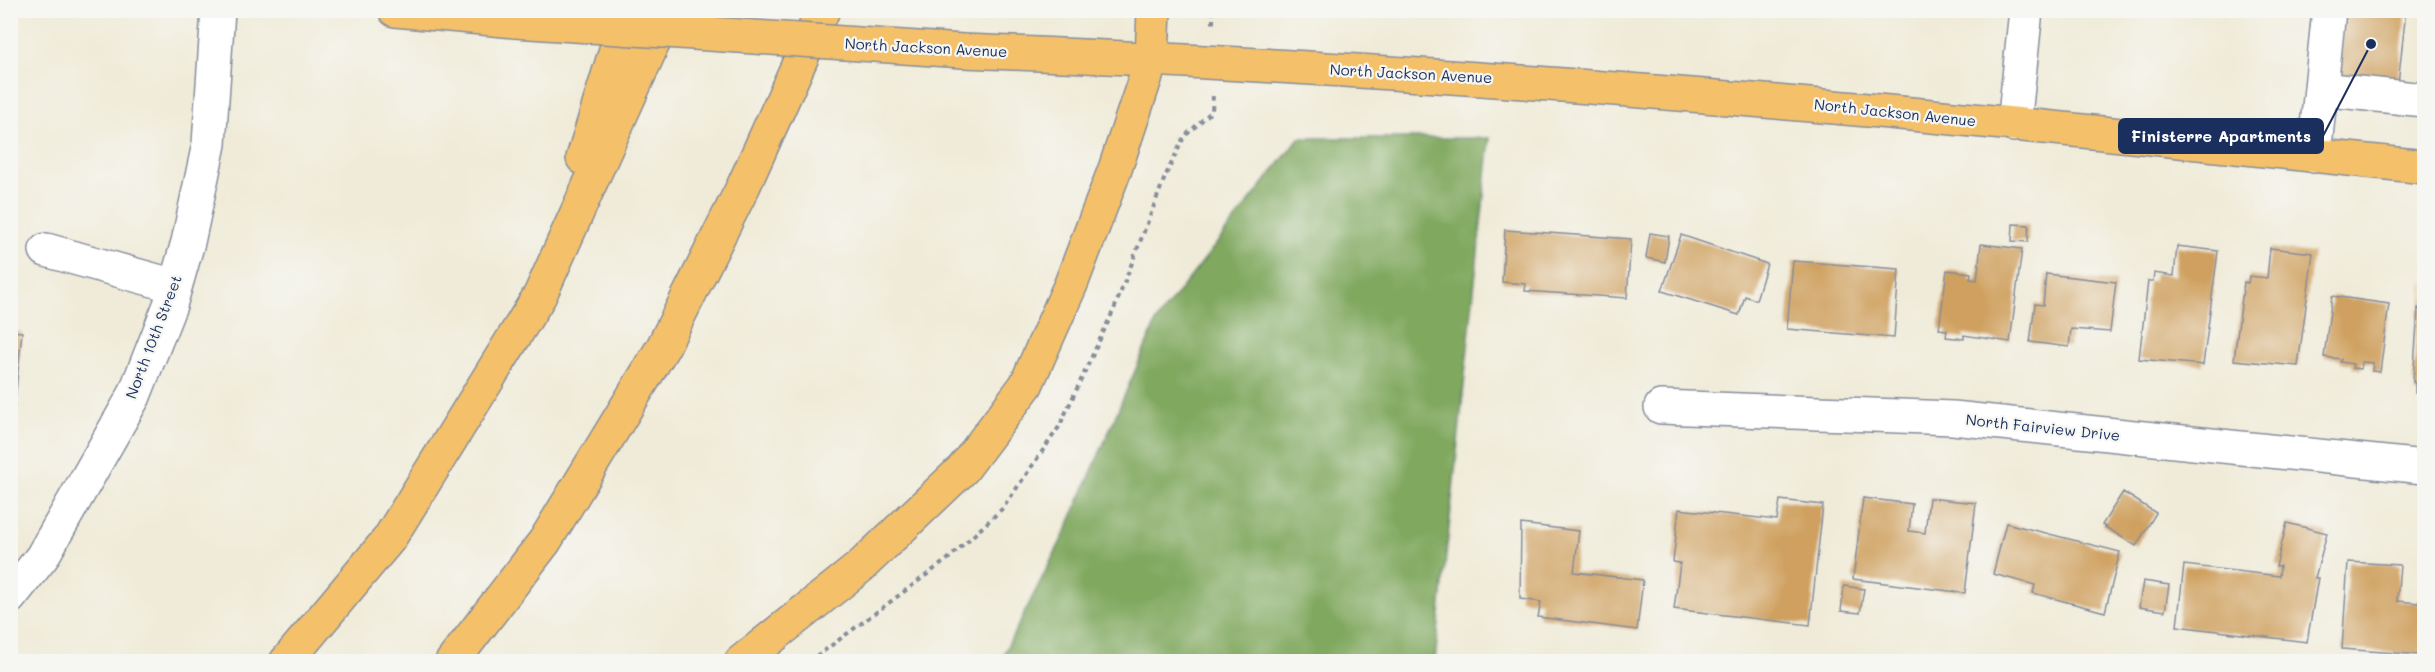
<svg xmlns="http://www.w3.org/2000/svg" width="2435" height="672" font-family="Mali,sans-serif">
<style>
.forest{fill:#80a85f;stroke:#4e6c5e;stroke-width:1.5}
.building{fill:#cfa05e}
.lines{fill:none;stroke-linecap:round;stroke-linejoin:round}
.minor-casing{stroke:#868d9b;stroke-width:36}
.major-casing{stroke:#868d9b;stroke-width:36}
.highway-casing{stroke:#868d9b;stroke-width:36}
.path{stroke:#868d9b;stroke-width:4;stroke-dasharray:4.5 4.5;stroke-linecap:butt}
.minor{stroke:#fff;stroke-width:33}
.major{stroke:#f4c16a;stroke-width:33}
.highway{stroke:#f4c16a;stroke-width:33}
.major-bridge-casing{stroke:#868d9b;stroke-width:36;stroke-linecap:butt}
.major-bridge{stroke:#f4c16a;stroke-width:33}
.labels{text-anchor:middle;stroke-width:4.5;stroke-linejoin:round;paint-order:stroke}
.street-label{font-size:15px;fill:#1b2f5e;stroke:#f6f6f2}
.leader{fill:none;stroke:#1b2f5e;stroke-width:2}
.callout-dot{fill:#1b2f5e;stroke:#f6f6f2;stroke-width:2}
.callout{fill:#1b2f5e;stroke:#1b2f5e;stroke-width:2}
.callout-label{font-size:16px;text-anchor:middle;font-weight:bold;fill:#fff}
</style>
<rect width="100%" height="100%" fill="#f6f6f2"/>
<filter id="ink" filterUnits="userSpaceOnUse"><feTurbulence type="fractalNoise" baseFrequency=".0167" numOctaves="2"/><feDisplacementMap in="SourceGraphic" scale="12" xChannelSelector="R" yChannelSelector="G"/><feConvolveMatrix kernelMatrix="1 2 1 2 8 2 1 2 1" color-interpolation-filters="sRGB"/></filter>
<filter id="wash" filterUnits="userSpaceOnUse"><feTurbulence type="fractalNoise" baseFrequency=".008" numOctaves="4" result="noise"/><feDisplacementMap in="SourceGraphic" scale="24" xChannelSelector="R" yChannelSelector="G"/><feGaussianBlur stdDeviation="1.35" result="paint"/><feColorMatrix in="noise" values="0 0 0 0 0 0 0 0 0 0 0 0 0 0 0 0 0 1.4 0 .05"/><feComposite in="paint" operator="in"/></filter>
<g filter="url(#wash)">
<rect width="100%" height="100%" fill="#f0ebd8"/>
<!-- forest -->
<path class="forest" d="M1299 138H1490L1435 661H1000L1066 531 1157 320Z"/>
<g id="blocks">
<!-- building -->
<path class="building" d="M2344 10H2406L2398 85 2337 78Z
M2013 224 2029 225 2028 242 2012 241Z
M1505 230 1631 239 1627 298 1525 291 1526 284 1502 282Z
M1650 233 1669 236 1665 262 1646 258Z
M1681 235 1767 264 1756 300 1745 296 1739 315 1662 291Z
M1981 244 2022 249 2010 342 1964 335V339L1946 337 1947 330 1939 329 1947 270 1971 273 1970 279 1977 280Z
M2177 246 2218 251 2203 365 2139 359 2148 281H2153L2154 273 2174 276Z
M2270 248 2313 253 2298 366 2234 360 2244 282 2248 283 2249 276 2267 278Z
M1793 261 1899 269 1894 338 1787 329Z
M2046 274 2116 282 2110 332 2071 329 2069 347 2030 342 2035 304 2043 305Z
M2423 283H2424V393H2415V383L2413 382 2418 308 2421 309Z
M2332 296 2389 304 2380 372 2372 371 2373 363 2362 362 2361 369 2352 368 2353 364 2340 362 2341 359 2324 357Z
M10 331 22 332 13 421H10Z
M2123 492 2156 513 2136 546 2102 525Z
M1863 498 1912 504 1909 531 1925 533 1929 498 1976 503 1965 593 1853 579Z
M1780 500 1823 505 1810 625 1674 609 1680 563 1673 562 1679 509 1777 520Z
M2006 523 2120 552 2105 612 2033 593 2035 585 1993 574Z
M2287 523 2327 533 2315 578H2318L2307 642 2177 626 2184 565 2279 576 2280 566H2276Z
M1521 524 1579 531 1574 572 1643 580 1637 630 1538 617 1541 602 1520 599Z
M2348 562 2400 565 2397 601 2418 603 2424 593V655L2342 649Z
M2143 581 2169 585 2165 611 2139 607Z
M1844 586 1864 589 1860 613 1841 611Z"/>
</g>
</g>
<g filter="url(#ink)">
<use href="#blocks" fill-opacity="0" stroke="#868d9b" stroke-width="1.5"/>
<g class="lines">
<!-- minor casing -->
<g class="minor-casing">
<path id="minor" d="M2321 89 2424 100
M2014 125 2026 10
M2314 156 2329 10
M46 250 175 286
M1661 407 1953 418 2424 467
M10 597 42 557 134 396 170 305 188 242 209 144 218 10"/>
</g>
<!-- major casing -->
<g class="major-casing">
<path id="major" d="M395 10 515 21
M963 51C1257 62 1552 82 1845 108 2039 125 2231 147 2424 167"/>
</g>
<!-- highway casing -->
<g class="highway-casing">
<path id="highway" d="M583 158 628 10
M286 662 389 539 540 295 668 10
M452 662 545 541 663 347 744 185 823 10
M741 662 860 567 963 469 1026 385 1071 284 1115 169 1152 58 1154 10"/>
</g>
<!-- path -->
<path class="path" d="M1213 10V28
M809 662 948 559 1003 508 1059 427 1115 307 1165 177 1184 137 1212 111 1213 95"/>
<!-- minor -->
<use href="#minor" class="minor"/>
<!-- major -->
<use href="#major" class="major"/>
<!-- highway -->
<use href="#highway" class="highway"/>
<!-- major-bridge casing -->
<g class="major-bridge-casing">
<path id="major-bridge" d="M515 21 963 51"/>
</g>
<!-- major-bridge -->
<use href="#major-bridge" class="major-bridge"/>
</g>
</g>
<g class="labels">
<!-- street labels -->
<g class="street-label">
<text transform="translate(926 48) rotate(3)" y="5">North Jackson Avenue</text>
<text transform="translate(1411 74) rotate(3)" y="5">North Jackson Avenue</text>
<text transform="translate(1895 113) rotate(6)" y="5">North Jackson Avenue</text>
<text transform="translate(154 337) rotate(-69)" y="5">North 10th Street</text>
<text transform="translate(2043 428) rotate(6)" y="5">North Fairview Drive</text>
</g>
</g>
<!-- callouts -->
<path class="leader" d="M2371 44L2323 136"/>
<circle class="callout-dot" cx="2371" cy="44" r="6"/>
<rect class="callout" x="2119" y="119" width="204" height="34" rx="6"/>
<g class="callout-label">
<text x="2221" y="142">Finisterre Apartments</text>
</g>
<!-- margin -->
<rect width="2435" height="672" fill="none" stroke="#f6f6f2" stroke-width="36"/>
</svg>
